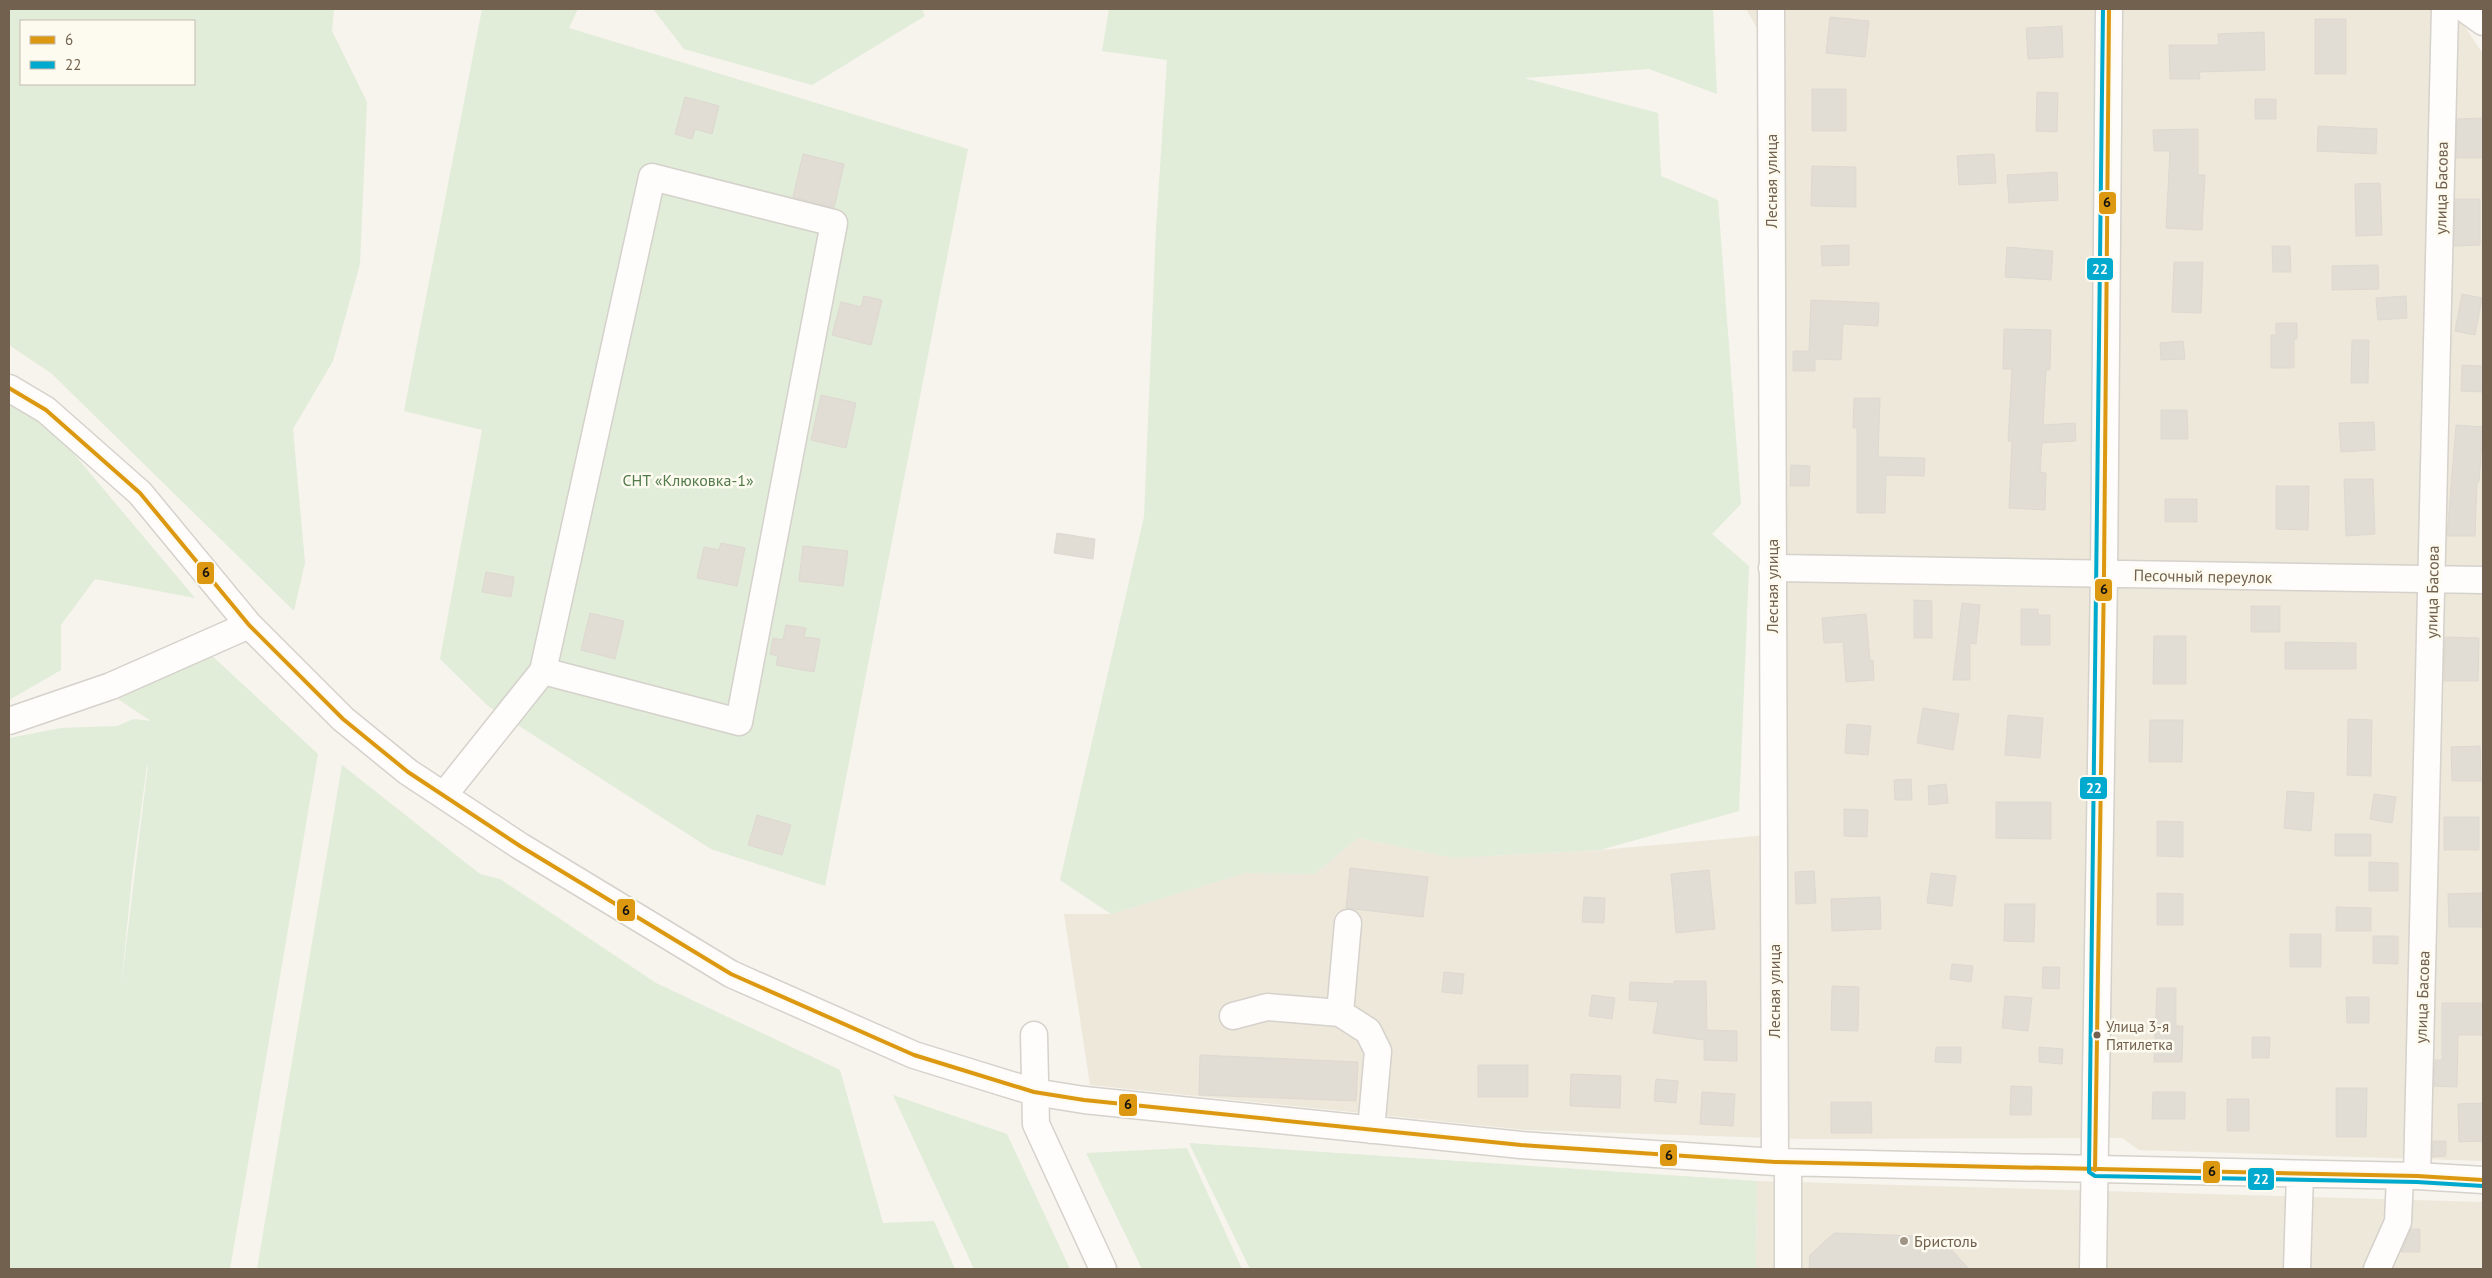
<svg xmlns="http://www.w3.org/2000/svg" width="2492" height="1278" font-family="'PT Sans',sans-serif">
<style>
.residential{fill:#eee8db}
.green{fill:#e1ecd9;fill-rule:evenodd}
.building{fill:#e1dcd4;stroke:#ded8d0}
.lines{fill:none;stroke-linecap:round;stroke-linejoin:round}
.minor-casing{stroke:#d5d1cb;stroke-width:29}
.minor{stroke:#fefdfc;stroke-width:26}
.bus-1-casing{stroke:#fdfaef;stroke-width:8}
.bus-2-casing{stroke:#fdfaef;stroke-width:8}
.bus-1{stroke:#dc9810;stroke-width:4}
.bus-2{stroke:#00a9ce;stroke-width:4}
.bus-dot{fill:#72614f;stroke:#fdfaef;stroke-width:2}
.poi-dot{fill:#a09486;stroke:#fdfaef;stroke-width:2}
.labels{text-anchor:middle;stroke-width:5;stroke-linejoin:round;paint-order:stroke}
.bus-label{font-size:15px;fill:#72614f;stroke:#fdfaef;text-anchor:start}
.street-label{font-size:16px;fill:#72614f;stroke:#fdfaef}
.park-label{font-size:16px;fill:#527b4c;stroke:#fdfaef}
.poi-label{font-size:16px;fill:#72614f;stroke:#fdfaef;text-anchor:start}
.line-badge{stroke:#fdfaef;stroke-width:2}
.badge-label{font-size:14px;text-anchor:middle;font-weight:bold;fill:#fff}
.pale-badge-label{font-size:14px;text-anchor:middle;font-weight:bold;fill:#111}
</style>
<rect width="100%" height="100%" fill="#f6f4ed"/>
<!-- residential -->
<path class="residential" d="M1746 9H2453L2483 54V1161L2139 1150 2122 1138 1805 1139 1527 1130 1090 1085 1064 914H1111L1246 873 1315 874 1358 838 1453 858 1600 850 1768 835 1777 63Z
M1757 1181 2483 1202V1269H1756Z"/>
<!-- green -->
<path class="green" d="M9 9H334L332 31 367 102 360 264 333 361 293 429 305 563 294 611 51 373 9 345ZM21 21H194V84H21Z
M482 9H578L569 28 968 149 825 886 711 849 488 706 440 659 482 430 404 411Z
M653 9H922L925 16 812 85 684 49Z
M1109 9H1713L1717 94 1649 69 1524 78 1658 113 1661 176 1718 200 1741 504 1712 534 1749 566 1739 811 1600 850 1453 858 1358 838 1315 874 1246 873 1111 914 1060 880 1144 517 1156 229 1167 60 1102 51Z
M9 396 42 416 195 598 95 579 61 625V670L9 700Z
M210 654 318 754 230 1269H9V738L61 728 117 726 134 719 151 721 118 699ZM147 765H148L121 987 132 877Z
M342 765 480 874 500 879 656 983 840 1070 883 1223 934 1221 955 1269H257Z
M893 1095 1007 1134 1070 1269H974Z
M1189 1143 1757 1181 1756 1269H1250Z
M1187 1148 1242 1269H1142L1086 1153Z"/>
<!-- building -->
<path class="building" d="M1830 17 1869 21 1865 57 1826 53Z
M2315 19H2346V74H2315Z
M2062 26 2063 57 2028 59 2026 28Z
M2264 32 2265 70 2199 72 2200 79H2170L2169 45H2219L2218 34Z
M1812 89H1846V131H1812Z
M2037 92 2058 93 2057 132 2036 131Z
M685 97 719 106 712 134 695 129 692 139 675 134Z
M2255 99H2276V119H2255Z
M2483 118V158H2456L2457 119Z
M2318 126 2377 129 2376 154 2317 151Z
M2198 129V175H2205L2202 230 2166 228 2170 151H2154L2153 130Z
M803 154 844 164 834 208 793 197Z
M1994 154 1996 183 1959 185 1957 156Z
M1812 166 1856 167V207L1811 206Z
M2057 172 2058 200 2009 203 2007 175Z
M2380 183 2382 235 2356 236 2355 184Z
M2455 199H2480V245L2454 246Z
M1849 245V265L1822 266 1821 246Z
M2272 246H2290L2291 272H2273Z
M2007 247 2053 251 2051 280 2005 277Z
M2174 262H2203L2201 313 2172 312Z
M2378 265 2379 289 2332 290V266Z
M2462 294 2482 298 2475 335 2455 331Z
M864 296 882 300 871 345 832 335 841 302 861 307Z
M2406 296 2407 318 2378 320 2376 298Z
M1811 300 1879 303 1878 326 1843 324 1841 360 1815 359V371H1793V351H1809Z
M2276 323H2297V339H2294V368H2271V335H2276Z
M2004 329 2051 330 2050 370H2046L2043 425 2075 423 2076 441 2042 443 2040 472 2046 473 2045 510 2009 508 2012 442 2008 441 2012 369H2003Z
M2352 340H2369L2368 383H2351Z
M2183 341 2185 359 2161 360 2160 343Z
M2462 365 2483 366V392L2461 391Z
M821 395 856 403 846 448 811 440Z
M1854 398H1880L1878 457 1925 458 1924 476 1886 475 1885 513H1857V428H1853Z
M2161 410H2187L2188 439H2161Z
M2374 422 2375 450 2341 452 2339 423Z
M2456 425 2483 427 2479 482H2477L2475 536H2447Z
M1791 465 1810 466 1809 486H1790Z
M2344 479H2373L2375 534 2346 536Z
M2276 486H2309L2308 530 2276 529Z
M2165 499H2197V522H2165Z
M1057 533 1095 539 1093 559 1054 553Z
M721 543 745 548 737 586 697 578 704 547 719 550Z
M803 546 848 551 843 586 799 581Z
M486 572 514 577 511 597 482 592Z
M1914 600 1932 601V638H1914Z
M1962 603 1980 605 1976 644 1970 643V680H1953Z
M2251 606H2280V632H2251Z
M2021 609H2038V615H2050V645H2021Z
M590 613 624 621 615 659 581 650Z
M1866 614 1870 661 1873 660 1874 680 1846 682 1843 642 1824 643 1822 618Z
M786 625 806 628 804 637 820 639 814 672 776 665 778 656 770 654 773 638 783 640Z
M2154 636H2186V684H2153Z
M2445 637 2479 638 2478 681H2444Z
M2285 642 2356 643V669H2285Z
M1923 708 1959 714 1953 750 1917 743Z
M2008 715 2043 718 2040 758 2005 755Z
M2348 719 2372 720 2371 776 2347 775Z
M2150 720H2183L2182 762H2149Z
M1847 724 1871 726 1868 755 1845 753Z
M2480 746 2481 781H2452L2451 747Z
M1911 779 1912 800H1895L1894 780Z
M1946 784 1948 803 1929 805 1928 786Z
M2287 791 2314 793 2311 831 2284 828Z
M2374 794 2396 797 2392 823 2370 819Z
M1996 802H2051V839L1996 838Z
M1844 809 1868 810 1867 837 1844 836Z
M757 815 791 825 782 855 748 845Z
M2444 817H2479V850H2444Z
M2157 821 2183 822V857L2157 856Z
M2335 834H2371V856H2335Z
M2369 862 2398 863V891H2369Z
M1350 868 1428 877 1423 917 1346 908Z
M1709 870 1715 929 1676 933 1671 874Z
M1814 871 1816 903 1796 904 1795 872Z
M1931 873 1956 876 1952 906 1927 903Z
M2157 893 2183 894V925H2157Z
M2482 893 2483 927H2449L2448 894Z
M1584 897 1605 898 1604 923 1582 922Z
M1880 897 1881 929 1832 931 1831 899Z
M2005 904H2035L2034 942 2004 941Z
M2336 907 2371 908V931H2336Z
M2290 934H2321V967H2290Z
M2373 936H2398V964L2373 963Z
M1952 964 1973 966 1971 982 1950 979Z
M2043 967H2060L2059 989 2042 988Z
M1444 972 1464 974 1462 994 1442 992Z
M1674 981H1706L1707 1030 1737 1031V1061L1704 1060V1040L1653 1033 1658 1002 1629 1000 1630 982 1674 984Z
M1832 986 1859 987 1858 1031 1831 1030Z
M2157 988H2176V1026H2183L2182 1062H2154Z
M1592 995 1615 998 1612 1019 1589 1016Z
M2005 996 2032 998 2028 1031 2002 1028Z
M2346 997H2369V1023H2347Z
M2442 1003H2483V1035H2458L2457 1087 2434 1086 2435 1060H2442Z
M2252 1037H2270L2269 1058H2252Z
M1936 1047H1961V1063L1935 1062Z
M2039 1047 2063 1049 2062 1064 2039 1062Z
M1200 1055 1358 1062 1356 1101 1199 1095Z
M1478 1065H1528V1097H1478Z
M1571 1074 1621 1076 1620 1108 1570 1106Z
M1656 1079 1678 1081 1676 1103 1654 1101Z
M2011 1086 2032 1087 2031 1115H2010Z
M2336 1088H2367L2366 1137H2336Z
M1702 1092 1735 1094 1733 1126 1700 1124Z
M2153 1092H2185V1119H2152Z
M2227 1099H2249V1131H2227Z
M1831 1102H1871L1872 1133H1831Z
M2483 1103V1141L2459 1142 2458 1104Z
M2433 1141H2446V1156L2432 1157Z
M2411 1229H2420V1252H2401Z
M1834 1233 1940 1237 1969 1269H1809L1810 1255Z"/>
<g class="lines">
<!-- minor casing -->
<g class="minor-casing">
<path id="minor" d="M1771 9 1775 1162
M2465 9 2483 22
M9 388 46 410 140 493 249 625 343 719 408 772 520 846 731 974 914 1055 1034 1092 1084 1100 1521 1145 1775 1162 2417 1176 2483 1180
M1772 568 2483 580
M9 721 111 686 249 625
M444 795 543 671 652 177 834 223 739 722 543 671
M1340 1013 1348 923
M1233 1016 1267 1007 1340 1013 1368 1031 1378 1051 1371 1130
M1034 1035 1036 1124 1103 1269
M2417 1176 2445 9
M1788 1269V1163
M2093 1269 2104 574 2109 9
M2297 1269 2300 1174
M2377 1269 2398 1222 2400 1176"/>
</g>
<!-- minor -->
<use href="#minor" class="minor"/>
<!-- bus-1 casing -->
<g class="bus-1-casing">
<path id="bus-1" d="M9 388 46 410 140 493 249 625 343 719 408 772 520 846 731 974 914 1055 1034 1092 1084 1100 1521 1145 1775 1162 2417 1176 2483 1180
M2095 1170 2104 574 2109 9"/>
</g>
<!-- bus-2 casing -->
<g class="bus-2-casing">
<path id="bus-2" d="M2103 9 2089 1172 2095 1176 2417 1182 2483 1186"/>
</g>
<!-- bus-1 -->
<use href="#bus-1" class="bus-1"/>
<!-- bus-2 -->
<use href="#bus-2" class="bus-2"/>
</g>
<!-- markers -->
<circle class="bus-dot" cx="2097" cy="1035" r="4.5"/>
<circle class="poi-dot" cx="1904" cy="1241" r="5"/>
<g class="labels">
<!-- bus labels -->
<g class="bus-label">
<text x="2106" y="1032">Улица 3-я<tspan x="2106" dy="18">Пятилетка</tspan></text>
</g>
<!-- street labels -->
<g class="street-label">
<text transform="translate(1771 181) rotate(-90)" y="6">Лесная улица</text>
<text transform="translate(2441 188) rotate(-89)" y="6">улица Басова</text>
<text transform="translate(2203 576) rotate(1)" y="6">Песочный переулок</text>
<text transform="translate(1772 586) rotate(-90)" y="6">Лесная улица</text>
<text transform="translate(2432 592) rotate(-89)" y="6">улица Басова</text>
<text transform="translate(1774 991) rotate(-90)" y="6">Лесная улица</text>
<text transform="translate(2422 997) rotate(-88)" y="6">улица Басова</text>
</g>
<!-- park labels -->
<g class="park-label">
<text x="688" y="486">СНТ «Клюковка-1»</text>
</g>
<!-- poi labels -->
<g class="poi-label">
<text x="1914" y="1247">Бристоль</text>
</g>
</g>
<g class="line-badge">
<rect x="2098" y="191" width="19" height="24" rx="5" fill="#dc9810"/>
<rect x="2086" y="257" width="28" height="24" rx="5" fill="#00a9ce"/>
<rect x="196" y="561" width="19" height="24" rx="5" fill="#dc9810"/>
<rect x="2094" y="578" width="19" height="24" rx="5" fill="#dc9810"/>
<rect x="2079" y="776" width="29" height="24" rx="5" fill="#00a9ce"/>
<rect x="616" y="898" width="20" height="24" rx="5" fill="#dc9810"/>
<rect x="1118" y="1093" width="20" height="24" rx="5" fill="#dc9810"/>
<rect x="1659" y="1143" width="19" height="24" rx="5" fill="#dc9810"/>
<rect x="2202" y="1160" width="19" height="24" rx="5" fill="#dc9810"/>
<rect x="2247" y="1167" width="28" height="24" rx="5" fill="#00a9ce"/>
</g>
<g class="badge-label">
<text x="2100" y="274">22</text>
<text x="2094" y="793">22</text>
<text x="2261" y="1184">22</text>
</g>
<g class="pale-badge-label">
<text x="2107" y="207">6</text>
<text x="206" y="577">6</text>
<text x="2104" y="594">6</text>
<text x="626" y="915">6</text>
<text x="1128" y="1109">6</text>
<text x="1669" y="1160">6</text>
<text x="2212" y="1176">6</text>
</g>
<!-- border -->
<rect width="2492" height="1278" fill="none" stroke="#72614f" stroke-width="20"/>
<!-- legend -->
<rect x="20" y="20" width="175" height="65" fill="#fdfaef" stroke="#c5bdaf"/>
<rect x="30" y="36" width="25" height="8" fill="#dc9810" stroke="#c5bdaf"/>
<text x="65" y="45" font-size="15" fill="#72614f">6</text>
<rect x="30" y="61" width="25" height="8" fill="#00a9ce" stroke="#c5bdaf"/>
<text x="65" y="70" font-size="15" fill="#72614f">22</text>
</svg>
